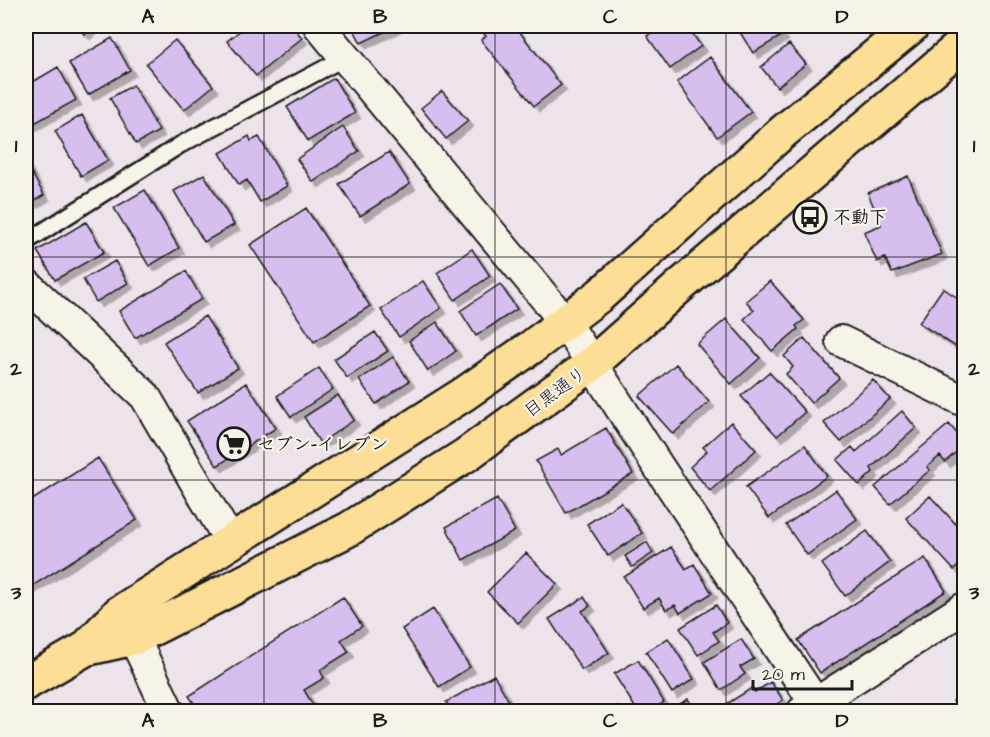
<svg xmlns="http://www.w3.org/2000/svg" width="990" height="737" font-family="'Architects Daughter','Klee One',sans-serif">
<style>
.building{fill:#d6bfef;stroke:#1c1c1c;stroke-width:1.5;filter:url(#shadow)}
.lines{fill:none;stroke-linecap:round;stroke-linejoin:round}
.service-casing{stroke:#1c1c1c;stroke-width:20}
.minor-casing{stroke:#1c1c1c;stroke-width:34}
.primary-casing{stroke:#1c1c1c;stroke-width:38}
.service{stroke:#f7f3e8;stroke-width:15}
.minor{stroke:#f7f3e8;stroke-width:30}
.primary{stroke:#fdde96;stroke-width:33}
.grid{fill:none;stroke:#1c1c1c;stroke-width:1.5;stroke-opacity:0.55}
.labels{text-anchor:middle;stroke-width:4.5;stroke-linejoin:round;paint-order:stroke}
.poi-label{font-size:18px;font-weight:bold;fill:#1c1c1c;stroke:#f7f3e8;text-anchor:start}
.street-label{font-size:18px;fill:#1c1c1c;stroke:#f7f3e8}
.neatline{fill:none;stroke:#1c1c1c;stroke-width:2}
.grid-label{font-size:20px;text-anchor:middle;font-weight:bold;fill:#1c1c1c}
</style>
<defs>
<filter id="shadow"><feDropShadow dx="5.5" dy="5.5" stdDeviation="0" flood-color="#0004"/></filter>
</defs>
<rect width="100%" height="100%" fill="#ede3ea"/>
<filter id="ink" filterUnits="userSpaceOnUse"><feTurbulence type="fractalNoise" baseFrequency=".0167" numOctaves="2"/><feDisplacementMap in="SourceGraphic" scale="12" xChannelSelector="R" yChannelSelector="G"/><feConvolveMatrix kernelMatrix="1 2 1 2 8 2 1 2 1" color-interpolation-filters="sRGB"/></filter>
<g filter="url(#ink)">
<!-- building -->
<path class="building" d="M75 26H93L85 34Z
M246 26H292L302 38 256 76 227 41Z
M352 26H396L361 43Z
M477 26H515L561 85 534 106 481 40 486 36Z
M661 26H687L701 46 670 69 647 36Z
M736 26H777L783 35 753 53Z
M112 38 130 70 88 95 69 63Z
M175 40 213 86 184 110 146 64Z
M789 44 806 64 777 87 761 67Z
M710 57 751 112 717 137 677 82Z
M58 67 76 100 31 125 26 115V86Z
M334 78 355 113 308 141 287 107Z
M133 85 159 131 136 144 110 98Z
M442 91 468 121 446 139 421 108Z
M82 115 108 160 81 176 55 131Z
M343 127 359 151 313 182 297 159Z
M249 136 251 141 259 137 287 186 260 202 247 180 239 185 220 153Z
M389 152 410 184 360 216 339 184Z
M26 163 44 195 26 206Z
M204 174 234 225 204 242 174 191Z
M908 176 942 254 892 273 885 258 877 262 864 232 881 225 868 193Z
M145 190 179 248 149 266 114 208Z
M306 208 370 306 314 342 250 245Z
M86 222 104 252 55 280 37 251Z
M472 249 490 276 455 300 437 273Z
M115 261 128 283 96 302 83 279Z
M186 271 202 299 135 338 119 311Z
M423 281 441 308 399 337 381 310Z
M770 281 804 320 796 326 798 329 772 351 744 319 754 310 746 301Z
M500 284 517 309 476 336 460 311Z
M943 288 962 301 964 298V347L959 343 956 347 919 323Z
M205 316 238 368 198 393 164 342Z
M726 319 760 358 731 384 697 344Z
M437 322 456 351 428 371 409 341Z
M375 332 388 351 347 378 334 359Z
M804 338 839 378 811 403 786 374 793 367 784 356Z
M393 357 409 381 376 404 359 380Z
M676 364 709 402 673 434 639 396Z
M319 368 333 389 291 417 277 396Z
M769 372 805 412 777 436 741 396Z
M873 380 890 399 841 442 824 423Z
M246 383 276 428 217 466 187 421Z
M338 395 354 420 320 443 304 417Z
M902 411 916 428 871 468 873 472 859 485 837 460 852 447 856 452Z
M731 422 756 450 710 491 690 467 707 451 703 447Z
M949 424 964 442V445L945 462 940 456 927 467 930 470 890 504 875 487Z
M606 428 633 474 566 513 536 461 558 449 561 455Z
M805 445 827 476 769 518 746 487Z
M98 458 137 520 26 590V504Z
M836 490 857 519 807 555 786 525Z
M930 496 964 533V560L954 570 906 518Z
M497 499 515 531 463 560 446 527Z
M621 502 642 533 608 556 587 524Z
M867 531 890 562 845 596 822 564Z
M647 542 653 553 632 567 625 556Z
M671 547 686 569 694 564 712 593 680 613 675 605 666 610 659 598 643 608 624 577Z
M526 553 557 584 518 623 487 592Z
M925 558 946 591 820 673 798 640Z
M343 597 362 626 341 640 349 652 320 670 324 678 304 690 317 712H200L189 696Z
M584 597 590 606 582 611 609 653 582 670 549 619Z
M716 605 727 623 713 632 719 641 698 655 680 628Z
M433 609 470 667 439 687 402 629Z
M668 638 694 679 672 693 646 652Z
M741 639 754 659 740 667 745 674 721 690 704 662Z
M638 660 664 702 649 712H638L614 674Z
M494 675 515 712H452L446 702Z
M771 682 783 700 765 712H730L725 705 752 688 755 692Z
M964 692V712H962L953 701Z
M688 699 696 712 668 711Z
M617 706 621 712H608Z"/>
<g class="lines">
<!-- service casing -->
<g class="service-casing">
<path id="service" d="M26 242 180 145 346 57"/>
</g>
<!-- minor casing -->
<g class="minor-casing">
<path id="minor" d="M319 26 565 322 658 466 821 712
M26 284 145 396 221 526 233 541
M841 341 964 401
M134 638 169 712
M802 712 964 608"/>
</g>
<!-- primary casing -->
<g class="primary-casing">
<path id="primary" d="M85 649 134 638 349 529 466 455 592 364 680 286 964 43
M26 683 85 649 119 613 464 394 533 346 600 295 784 131 912 26"/>
</g>
<!-- service -->
<use href="#service" class="service"/>
<!-- minor -->
<use href="#minor" class="minor"/>
<!-- primary -->
<use href="#primary" class="primary"/>
</g>
</g>
<!-- grid -->
<path class="grid" d="M264 26V712M495 26V712M726 26V712M26 257H964M26 480H964"/>
<!-- icons -->
<defs>
<g id="bus-ring" transform="scale(1.725)"><circle r="9.5" fill="#f7f3e8" stroke="#1c1c1c" stroke-width="1.5"/><path d="M-5-6H5V4H4V6H2V4H-2V6H-4V4H-5ZM-3.5-4V0h7V-4ZM-3.5 1.2v1.5H-2V1.2ZM2 1.2v1.5H3.5V1.2Z" fill="#1c1c1c"/></g>
<g id="supermarket-ring" transform="scale(1.725)"><circle r="9.5" fill="#f7f3e8" stroke="#1c1c1c" stroke-width="1.5"/><path d="M-6-5.5h2.5l.6 2H6L4.5 2H-2.5L-4.4-4H-6ZM-1.5 3.2a1.3 1.3 0 1 0 .1 0ZM3 3.2a1.3 1.3 0 1 0 .1 0Z" fill="#1c1c1c"/></g>
</defs>
<g fill-rule="evenodd">
<use href="#bus-ring" x="810" y="217"/>
<use href="#supermarket-ring" x="234" y="444"/>
</g>
<g class="labels">
<!-- poi labels -->
<g class="poi-label">
<text x="833" y="223">不動下</text>
<text x="257" y="450">セブン-イレブン</text>
</g>
<!-- street labels -->
<g class="street-label">
<text transform="translate(555 392) rotate(-36)" y="6">目黒通り</text>
</g>
</g>
<!-- margin -->
<rect width="990" height="737" fill="none" stroke="#f7f3e8" stroke-width="66"/>
<!-- scale -->
<path d="M753 680v9h99v-9" fill="none" stroke="#1c1c1c" stroke-width="3"/>
<text x="762" y="680" font-size="18" fill="#1c1c1c" stroke="#f7f3e8" stroke-width="4.5" paint-order="stroke">20 m</text>
<rect x="33" y="33" width="924" height="671" class="neatline"/>
<g class="grid-label">
<text x="148" y="23">A</text>
<text x="380" y="23">B</text>
<text x="610" y="23">C</text>
<text x="842" y="23">D</text>
<text x="16" y="152">1</text>
<text x="974" y="152">1</text>
<text x="16" y="375">2</text>
<text x="974" y="375">2</text>
<text x="16" y="599">3</text>
<text x="974" y="599">3</text>
<text x="148" y="727">A</text>
<text x="380" y="727">B</text>
<text x="610" y="727">C</text>
<text x="842" y="727">D</text>
</g>
</svg>
